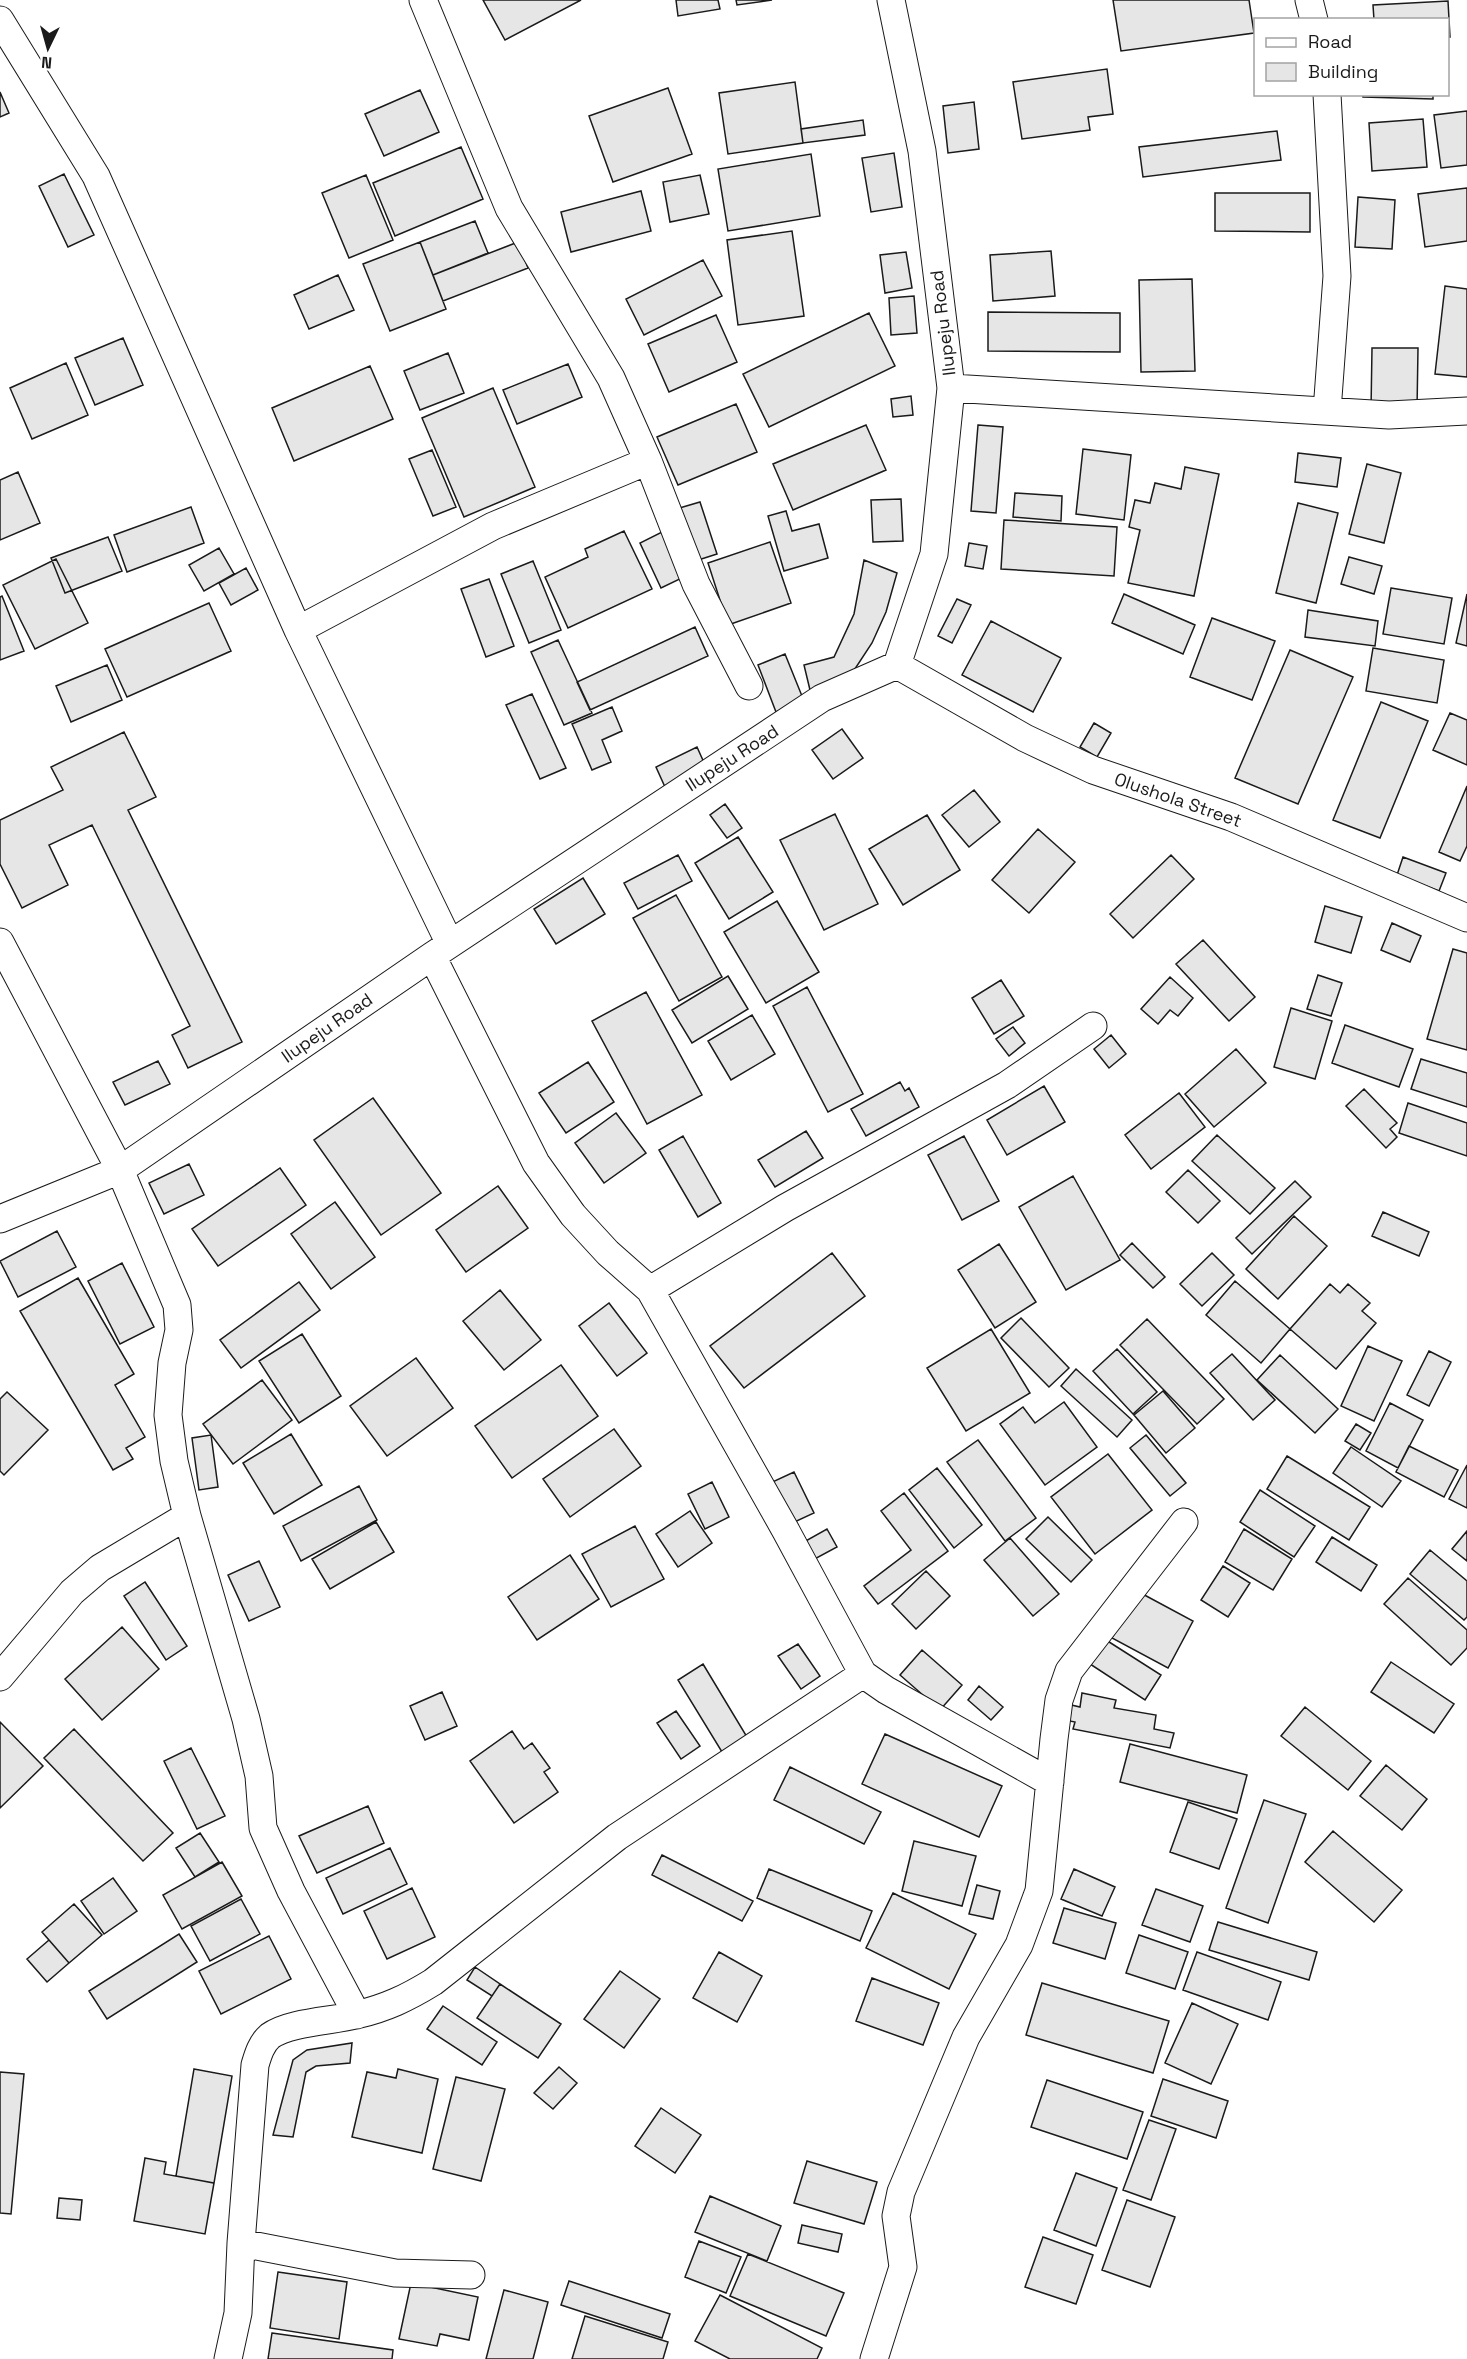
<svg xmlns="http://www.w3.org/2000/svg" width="1467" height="2359" font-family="'Space Grotesk',sans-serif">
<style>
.building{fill:#e6e6e6;stroke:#1a1a1a;stroke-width:1.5}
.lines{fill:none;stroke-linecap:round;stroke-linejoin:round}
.minor-casing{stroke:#1a1a1a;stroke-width:29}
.minor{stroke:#fff;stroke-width:27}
.labels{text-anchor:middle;stroke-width:4.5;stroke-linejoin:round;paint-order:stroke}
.street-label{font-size:18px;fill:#1a1a1a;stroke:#fff}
</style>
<rect width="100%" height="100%" fill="#fff"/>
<!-- building -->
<path class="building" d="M483 0H581L505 40Z
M676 0H718L720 9 678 16Z
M736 0H772L737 5Z
M1113 0H1249L1254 33 1121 51Z
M1448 1 1450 37H1448V20H1374L1373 5Z
M1107 69 1113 114 1088 117 1090 130 1022 139 1013 82Z
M795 82 803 143 728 154 719 93Z
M668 88 692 154 613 182 589 116Z
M420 90 439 132 384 156 365 114Z
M0 92 9 113 0 117Z
M1363 94H1433V99L1363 97Z
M974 102 979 149 948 153 943 106Z
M1467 111V165L1441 168 1434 115Z
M1423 119 1427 167 1372 171 1369 123Z
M863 120 865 135 803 143 801 129Z
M1277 131 1281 160 1143 177 1139 147Z
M461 147 483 199 395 236 373 183Z
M894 153 902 207 871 212 862 158Z
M811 154 820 216 728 231 718 169Z
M64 174 94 235 68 247 39 186Z
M366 175 393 240 349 258 322 193Z
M700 175 709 214 670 222 663 182Z
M1467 188V241L1425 247 1418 194Z
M641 191 651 231 571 252 561 212Z
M1215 193H1310V232L1215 231Z
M1358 197 1395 200 1392 249 1355 247Z
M475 221 488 253 433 275 420 242Z
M792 231 804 316 738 325 727 240Z
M420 242 446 309 390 331 363 264Z
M518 242 528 268 443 301 433 275Z
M1051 251 1055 296 993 301 990 255Z
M906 252 912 288 885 293 880 255Z
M703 260 722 296 644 335 626 299Z
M338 275 354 310 309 329 294 295Z
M1192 279 1195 371 1141 372 1139 280Z
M1445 286 1467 289V377L1435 374Z
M914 296 917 333 891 335 889 298Z
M988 312 1120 313V352L988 351Z
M869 313 895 366 769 427 743 374Z
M716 315 737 362 669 392 648 344Z
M123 338 143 385 95 405 75 358Z
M1372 348H1418L1417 410H1371Z
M448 353 464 393 420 410 404 371Z
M66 363 88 415 32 439 10 388Z
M568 364 582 397 517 424 503 390Z
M370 366 393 419 294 461 272 408Z
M493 388 535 487 464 517 422 418Z
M911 396 913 415 893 417 891 399Z
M736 404 757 452 678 485 657 437Z
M866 425 886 470 793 510 773 464Z
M978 425 1003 427 996 513 971 511Z
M1083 449 1131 455 1124 520 1076 514Z
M432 450 456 507 433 516 409 459Z
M1298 453 1341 458 1337 487 1295 482Z
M1367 464 1401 473 1384 543 1349 534Z
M1185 467 1219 474 1194 596 1128 583 1140 530 1129 527 1135 500 1150 503 1155 483 1181 489Z
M18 472 40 523 0 540V480Z
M1015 493 1062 496 1061 521 1013 517Z
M901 499 903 541 873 542 871 500Z
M700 502 717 554 692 562 676 509Z
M1298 503 1338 513 1316 603 1276 593Z
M191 507 204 543 127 572 114 535Z
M786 511 792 531 819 524 828 558 784 571 768 516Z
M1004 520 1117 527 1114 576 1001 569Z
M624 531 652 589 568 628 545 577 588 557 585 549Z
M664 531 684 577 661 588 640 543Z
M108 537 122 571 65 593 51 558Z
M770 542 791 603 728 625 708 563Z
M969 543 987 546 983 569 965 566Z
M219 548 234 574 204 591 189 565Z
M1349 557 1382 566 1374 594 1341 584Z
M56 559 88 623 35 649 3 585Z
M864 560 897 573 886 612 872 643 847 681 810 690 804 665 834 657 854 614Z
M533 561 561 630 529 643 501 574Z
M246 568 258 590 231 605 219 583Z
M489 579 514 646 486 657 461 589Z
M1391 588 1452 598 1444 644 1383 634Z
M1124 594 1195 625 1183 654 1112 623Z
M1467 594V646L1456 643Z
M2 596 24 651 0 660V597Z
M957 599 971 605 952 643 938 636Z
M209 603 231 651 127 697 105 649Z
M1308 610 1378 621 1375 646 1305 637Z
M1212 618 1275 641 1252 700 1190 677Z
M991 621 1061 658 1033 712 962 675Z
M695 627 708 656 590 710 577 682Z
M558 640 592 713 564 725 531 652Z
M1373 648 1444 660 1437 703 1366 691Z
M1290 650 1353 677 1298 804 1235 778Z
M785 654 804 701 776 712 758 665Z
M107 665 122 700 71 722 56 686Z
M532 694 566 768 540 779 506 705Z
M1381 702 1428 721 1380 838 1333 820Z
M612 707 622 731 602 740 611 762 592 770 572 724Z
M1450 713 1467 720V765L1433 750Z
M1094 723 1111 733 1097 757 1080 747Z
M842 729 863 758 833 779 812 750Z
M124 732 156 797 128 810 242 1042 188 1068 172 1035 190 1026 92 825 49 845 68 885 22 908 0 864V820L63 790 51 767Z
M697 747 706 767 665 787 656 767Z
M1467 786V846L1460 861 1439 852Z
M974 790 1000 822 969 847 942 815Z
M725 804 742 828 727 838 710 815Z
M835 814 878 904 824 930 780 840Z
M927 815 960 870 903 905 869 849Z
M1038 829 1075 862 1029 913 992 880Z
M738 837 773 892 729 919 695 863Z
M678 855 692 881 638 909 624 883Z
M1171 855 1194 879 1133 938 1110 914Z
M1403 857 1446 873 1439 891 1397 875Z
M583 878 605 914 556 944 534 909Z
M676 895 722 977 679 1001 633 918Z
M777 901 819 972 766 1003 724 932Z
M1325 906 1362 917 1351 953 1315 942Z
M1392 923 1421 936 1410 962 1381 950Z
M1203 940 1255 997 1229 1021 1176 964Z
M1453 949 1467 953V1050L1427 1039Z
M1318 975 1342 983 1331 1016 1307 1009Z
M728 976 748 1009 692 1043 672 1010Z
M1170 977 1193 998 1178 1016 1170 1010 1158 1024 1141 1009Z
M1001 980 1024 1016 994 1034 972 998Z
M807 987 863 1094 828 1112 773 1006Z
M646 992 702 1095 647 1124 592 1021Z
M1291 1008 1332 1021 1315 1079 1274 1067Z
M752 1015 775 1054 731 1080 708 1041Z
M1345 1025 1413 1049 1399 1087 1332 1063Z
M1013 1027 1025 1043 1009 1056 996 1039Z
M1111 1035 1126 1054 1109 1068 1094 1049Z
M1236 1049 1266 1083 1214 1127 1185 1094Z
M1421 1059 1467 1073V1107L1411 1089Z
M158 1061 170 1084 125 1105 113 1082Z
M588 1062 614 1102 566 1133 539 1093Z
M900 1082 905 1091 909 1088 919 1107 866 1136 851 1109Z
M1044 1086 1065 1122 1007 1155 987 1120Z
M1364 1089 1397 1123 1390 1129 1397 1137 1386 1148 1346 1106Z
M1179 1093 1205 1127 1151 1169 1125 1135Z
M373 1098 441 1193 381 1235 314 1140Z
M1408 1103 1467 1123V1156L1399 1133Z
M616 1113 646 1153 604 1183 575 1143Z
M806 1131 823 1158 775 1187 758 1160Z
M1217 1135 1275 1188 1250 1214 1192 1161Z
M683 1136 721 1203 698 1217 659 1150Z
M964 1136 999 1201 962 1220 928 1155Z
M189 1164 204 1195 164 1214 149 1183Z
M280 1168 306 1205 218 1266 192 1229Z
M1188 1170 1220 1201 1198 1223 1166 1192Z
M1073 1176 1120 1260 1066 1290 1019 1207Z
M1295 1181 1311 1197 1252 1254 1236 1238Z
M498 1186 528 1228 466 1272 436 1230Z
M335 1202 375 1257 331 1289 291 1234Z
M1383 1212 1429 1232 1419 1256 1372 1236Z
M1294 1216 1327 1246 1278 1299 1246 1269Z
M57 1231 76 1267 18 1297 0 1261Z
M1132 1243 1165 1277 1153 1288 1120 1255Z
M999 1244 1036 1302 995 1328 958 1270Z
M832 1253 865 1296 744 1388 710 1346Z
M1212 1253 1234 1275 1202 1306 1180 1284Z
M122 1263 154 1327 120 1344 88 1281Z
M78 1278 134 1374 115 1385 145 1437 126 1448 133 1459 113 1470 20 1311Z
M1235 1281 1290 1329 1261 1363 1206 1315Z
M299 1282 320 1310 241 1368 220 1340Z
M1330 1284 1340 1293 1348 1284 1370 1303 1362 1311 1376 1323 1336 1369 1290 1329Z
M500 1290 541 1340 504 1370 463 1321Z
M609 1303 647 1353 617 1376 579 1326Z
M1021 1318 1069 1368 1049 1387 1001 1338Z
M1147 1319 1224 1399 1197 1424 1120 1345Z
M991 1329 1030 1393 966 1431 927 1368Z
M302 1334 341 1396 299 1423 259 1361Z
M1368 1346 1402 1361 1374 1421 1341 1406Z
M1117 1349 1157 1392 1133 1414 1093 1371Z
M1429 1351 1451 1362 1429 1406 1407 1395Z
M1232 1354 1275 1400 1253 1420 1210 1373Z
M1280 1355 1338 1409 1315 1433 1257 1380Z
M416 1358 453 1408 387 1456 350 1406Z
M561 1365 598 1416 512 1478 475 1426Z
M1076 1369 1132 1420 1117 1437 1061 1386Z
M262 1380 292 1420 233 1464 203 1424Z
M1163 1391 1195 1428 1166 1453 1134 1415Z
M7 1392 48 1430 4 1475 0 1471V1399Z
M1064 1402 1097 1447 1045 1485 1000 1424 1023 1407 1035 1423Z
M1390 1403 1423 1420 1398 1468 1366 1451Z
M1356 1424 1371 1433 1360 1450 1345 1441Z
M614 1429 641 1466 570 1517 543 1479Z
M291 1434 322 1485 274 1514 243 1463Z
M211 1435 218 1487 199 1490 192 1438Z
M1146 1435 1186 1483 1170 1496 1130 1448Z
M978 1440 1036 1518 1005 1541 947 1462Z
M1409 1446 1458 1470 1444 1497 1396 1472Z
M1351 1447 1401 1481 1382 1507 1333 1473Z
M1108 1454 1152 1510 1095 1554 1051 1497Z
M1287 1456 1370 1507 1349 1540 1267 1489Z
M1467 1465V1508L1449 1499Z
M937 1468 982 1525 954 1548 909 1490Z
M794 1472 814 1513 788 1525 768 1484Z
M712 1482 729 1517 705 1529 688 1494Z
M359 1486 377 1520 301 1561 283 1526Z
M1260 1490 1315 1526 1294 1557 1240 1522Z
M904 1493 948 1551 878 1604 864 1586 911 1550 881 1511Z
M690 1511 712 1543 678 1567 656 1534Z
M1048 1517 1092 1560 1071 1582 1026 1539Z
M376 1522 394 1552 330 1589 312 1559Z
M635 1526 664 1579 611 1607 582 1554Z
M827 1529 837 1547 811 1561 802 1543Z
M1244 1529 1292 1559 1273 1590 1225 1562Z
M1467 1531V1561L1452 1549Z
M1332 1537 1377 1565 1361 1591 1316 1562Z
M1010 1538 1059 1594 1033 1616 984 1560Z
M1430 1550 1467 1581V1617L1464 1620 1410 1574Z
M570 1555 599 1599 537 1640 508 1597Z
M259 1561 280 1607 249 1621 228 1575Z
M1223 1566 1250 1583 1228 1617 1201 1600Z
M926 1571 950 1596 916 1629 892 1604Z
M1408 1578 1467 1630V1648L1451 1665 1384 1604Z
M145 1582 187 1646 166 1660 124 1596Z
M1137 1591 1193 1621 1168 1668 1112 1638Z
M122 1627 159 1669 102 1720 65 1679Z
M1106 1640 1161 1675 1145 1700 1090 1664Z
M798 1644 820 1676 801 1689 778 1656Z
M922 1650 962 1685 940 1710 900 1675Z
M1391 1662 1454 1704 1434 1733 1371 1692Z
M703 1664 747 1737 722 1752 678 1680Z
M979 1686 1003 1707 991 1720 968 1700Z
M442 1692 457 1726 425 1740 410 1706Z
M1082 1693 1116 1700 1114 1708 1156 1715 1154 1729 1174 1733 1170 1748 1073 1729 1075 1722 1060 1719 1063 1703 1080 1707Z
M1305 1707 1371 1761 1348 1790 1281 1736Z
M676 1711 700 1746 681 1759 657 1723Z
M0 1722 43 1766 0 1808Z
M74 1729 173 1833 143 1861 44 1758Z
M512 1731 524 1749 532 1743 550 1768 544 1772 558 1792 514 1823 470 1761Z
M885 1734 1002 1786 979 1837 862 1784Z
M1130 1744 1247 1775 1237 1813 1120 1782Z
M191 1748 225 1816 197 1829 164 1761Z
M1386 1765 1427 1799 1402 1830 1360 1796Z
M790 1767 881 1812 864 1844 774 1800Z
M1264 1800 1306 1814 1268 1923 1226 1908Z
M1188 1802 1237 1819 1219 1869 1170 1852Z
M368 1806 384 1843 317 1873 299 1836Z
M1333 1831 1402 1890 1374 1922 1305 1862Z
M200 1833 219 1862 195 1877 176 1848Z
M914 1841 976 1856 962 1906 902 1891Z
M390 1848 407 1884 343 1914 326 1878Z
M662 1855 753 1901 742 1921 652 1875Z
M222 1862 242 1896 182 1929 163 1895Z
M769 1869 872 1911 860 1941 757 1898Z
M1074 1869 1115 1887 1102 1916 1061 1899Z
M113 1878 137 1911 104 1934 81 1901Z
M977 1885 1000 1891 993 1919 969 1914Z
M412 1888 435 1937 387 1959 364 1911Z
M1156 1889 1203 1906 1190 1942 1142 1925Z
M893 1893 976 1934 949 1989 866 1948Z
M241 1899 260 1934 210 1961 191 1926Z
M74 1904 102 1935 69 1963 42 1932Z
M1064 1908 1116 1923 1105 1959 1053 1943Z
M1218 1922 1317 1952 1309 1980 1209 1950Z
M179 1934 197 1962 107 2019 89 1991Z
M1139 1935 1188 1952 1175 1989 1126 1973Z
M269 1936 291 1979 221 2014 199 1971Z
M49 1940 69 1963 47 1982 27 1959Z
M719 1952 762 1976 737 2022 693 1998Z
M1197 1952 1281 1982 1268 2020 1183 1990Z
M475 1967 500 1984 492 1996 467 1980Z
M620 1971 660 1999 624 2048 584 2019Z
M872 1978 939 2003 923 2045 856 2021Z
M1042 1983 1169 2021 1153 2073 1026 2035Z
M500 1984 561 2024 538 2058 477 2018Z
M1192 2003 1238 2024 1211 2084 1165 2063Z
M443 2006 497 2042 482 2065 427 2029Z
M352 2043 350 2063 316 2066 306 2072 293 2137 273 2135 293 2060 307 2050Z
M559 2067 577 2083 553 2109 534 2093Z
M194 2069 232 2076 214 2183 176 2176Z
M398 2069 438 2079 422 2153 352 2137 367 2072 396 2078Z
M0 2072 24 2074 11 2214 0 2213Z
M456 2077 505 2089 481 2181 433 2169Z
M1163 2079 1228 2101 1216 2138 1151 2116Z
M1047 2080 1143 2112 1127 2159 1031 2127Z
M661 2108 701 2135 675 2173 635 2146Z
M1149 2120 1176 2129 1151 2200 1123 2190Z
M145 2158 166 2162 164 2174 214 2183 205 2234 134 2221Z
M807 2161 877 2182 864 2224 794 2203Z
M1076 2173 1117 2188 1096 2246 1054 2230Z
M710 2196 781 2226 767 2261 695 2232Z
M59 2198 82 2200 80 2220 57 2218Z
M1127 2200 1175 2217 1150 2287 1102 2270Z
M802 2225 842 2234 838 2252 798 2243Z
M1043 2237 1093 2255 1076 2304 1025 2287Z
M699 2241 741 2257 726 2293 685 2277Z
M748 2254 844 2293 826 2336 730 2296Z
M278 2272 347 2282 339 2339 270 2328Z
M569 2281 670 2314 662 2338 561 2305Z
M411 2283 478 2297 469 2340 440 2334 437 2346 399 2339Z
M504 2290 548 2302 533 2359H486Z
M720 2295 822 2348 817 2359H730L695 2341Z
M585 2316 668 2342 663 2359H572Z
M272 2333 393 2350 392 2359H268Z"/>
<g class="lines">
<!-- minor casing -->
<g class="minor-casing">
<path id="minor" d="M423 0 509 208 611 378 648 461 696 584 749 686
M1309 0 1314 20
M0 20 96 176 298 630 450 944
M1327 94 1337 276 1327 411
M951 388 1389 415 1467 411
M298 630 493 526 648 461
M897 665 1025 738 1093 770 1231 817 1467 918
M0 942 120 1170 177 1305 179 1330 172 1363 168 1415 174 1461 187 1516 246 1719 259 1776 263 1828 291 1891 357 2015
M432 956 536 1163 573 1215 608 1253 650 1290 786 1531 863 1674 886 1690 1050 1782
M0 1219 120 1170 432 956 822 698 897 665 934 554 951 388 922 151 891 0
M650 1290 785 1208 1007 1085 1093 1026
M0 1677 72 1592 100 1568 187 1516
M241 2243 395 2273 471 2275
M228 2359 238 2313 241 2243 255 2065C258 2055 261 2044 270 2036 289 2022 332 2021 356 2015 386 2008 407 1998 433 1982L617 1837 863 1674
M874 2359 903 2267 896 2216 901 2192 966 2037 1019 1945 1039 1891 1054 1739 1059 1700 1069 1671 1184 1522"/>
</g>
<!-- minor -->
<use href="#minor" class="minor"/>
</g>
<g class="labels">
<!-- street labels -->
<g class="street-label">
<text transform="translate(943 323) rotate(-97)" y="6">Ilupeju Road</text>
<text transform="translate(732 758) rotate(-33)" y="6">Ilupeju Road</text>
<text transform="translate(1178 800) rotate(19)" y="6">Olushola Street</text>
<text transform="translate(327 1028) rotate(-35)" y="6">Ilupeju Road</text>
</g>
</g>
<!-- legend -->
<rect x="1254" y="18" width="195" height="78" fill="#ffffff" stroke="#a3a3a3" stroke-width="1.5"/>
<rect x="1266" y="38" width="30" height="9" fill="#ffffff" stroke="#a3a3a3" stroke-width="1.5"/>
<text x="1308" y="48" font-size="18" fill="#1a1a1a">Road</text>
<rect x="1266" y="63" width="30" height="18" fill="#e6e6e6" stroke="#a3a3a3" stroke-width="1.5"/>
<text x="1308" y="78" font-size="18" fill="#1a1a1a">Building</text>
<!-- north arrow -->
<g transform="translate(48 48) rotate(185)" stroke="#ffffff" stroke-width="4.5" paint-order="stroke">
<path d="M0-4.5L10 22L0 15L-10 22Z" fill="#1a1a1a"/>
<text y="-9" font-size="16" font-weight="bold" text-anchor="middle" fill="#1a1a1a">N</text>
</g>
</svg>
